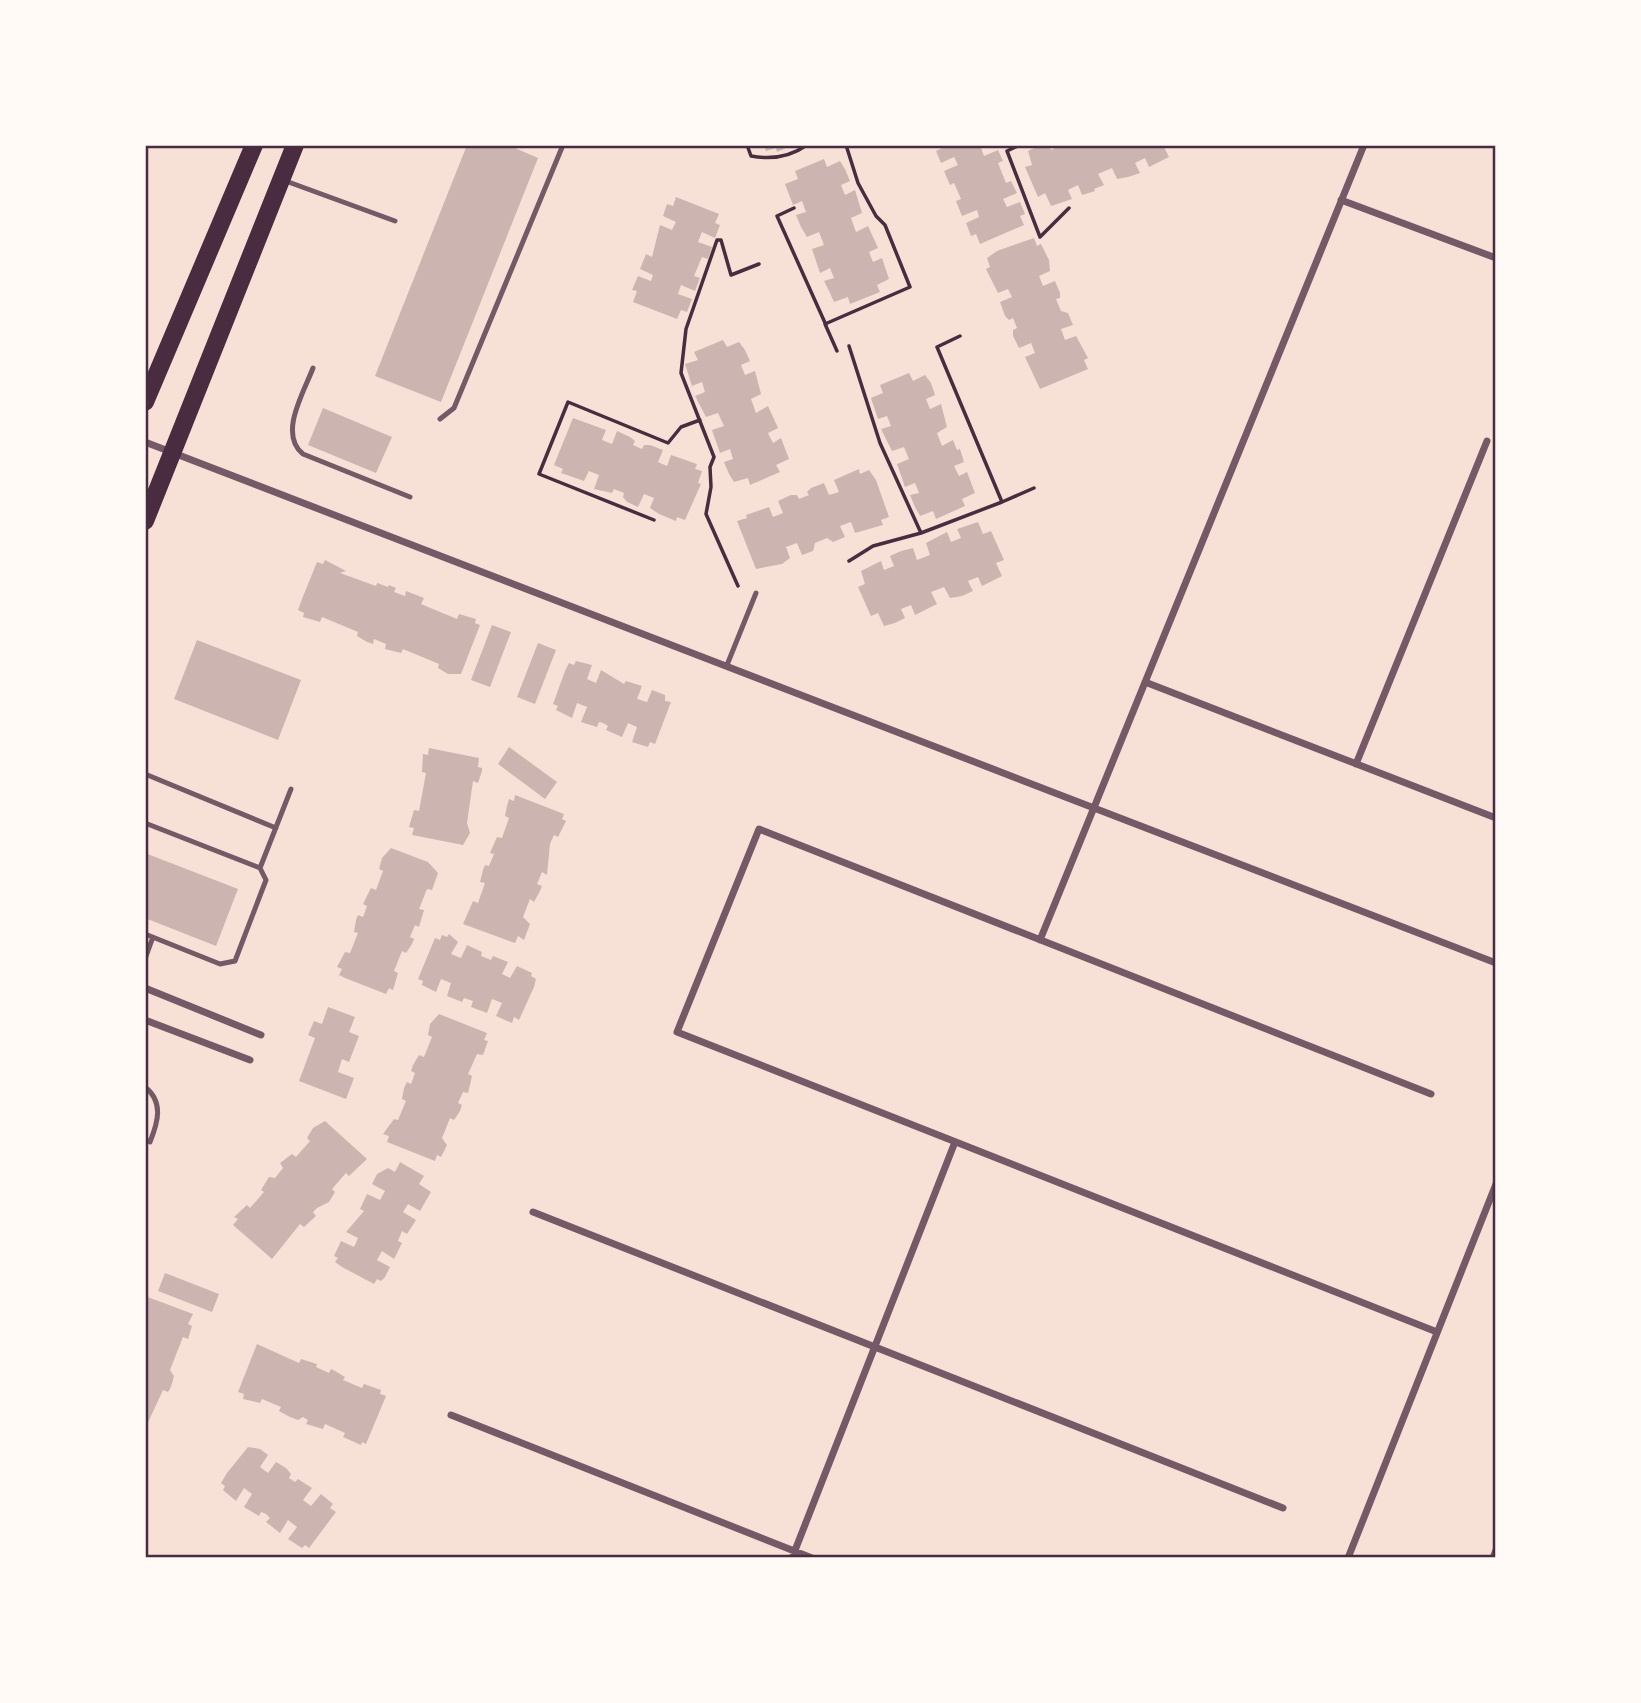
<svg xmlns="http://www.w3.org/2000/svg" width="1641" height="1703" font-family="'Public Sans',sans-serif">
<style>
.building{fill:#ccb4b1}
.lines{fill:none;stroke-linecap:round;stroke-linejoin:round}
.path{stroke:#4a2c40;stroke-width:3.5}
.service{stroke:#755966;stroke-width:5}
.minor{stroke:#755966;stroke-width:7}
.primary{stroke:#4a2c40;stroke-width:18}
.neatline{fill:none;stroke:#4a2c40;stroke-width:2.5}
</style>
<rect width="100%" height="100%" fill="#f7e1d7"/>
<!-- building -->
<path class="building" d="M467 145H508L538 158 441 402 375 376Z
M764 145H793L777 152 776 148 766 151Z
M941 145H980L984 156 998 150 1003 161 998 163 1006 183 1011 181 1017 193 1003 199 1007 207 1020 202 1025 214 1020 216 1024 225 980 244 976 234 971 236 966 223 979 217 977 210 962 216 956 201 961 199 954 183 950 185 944 171 958 165 954 157 941 163 936 151 942 148Z
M1040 145H1050L1051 150 1061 145H1163L1169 157 1149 167 1145 158 1135 163 1140 173 1128 177 1117 179 1112 168 1098 174 1104 185 1094 189 1095 191 1082 195 1078 185 1068 190 1072 199 1051 206 1045 193 1038 197 1025 167 1032 165 1028 151Z
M824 159 827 167 840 161 845 169 850 181 841 185 845 195 855 190 862 213 851 218 856 232 868 226 878 248 869 252 873 262 882 258 889 279 877 285 880 292 850 304 848 297 834 302 830 293 824 281 834 278 830 268 820 273 812 249 824 245 819 232 807 237 801 227 796 215 806 212 802 201 793 205 785 184 798 179 795 171Z
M676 197 719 214 715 223 720 225 715 238 702 232 698 242 712 247 708 259 702 257 694 276 700 278 695 291 681 285 678 294 692 299 687 312 681 310 677 319 633 302 637 291 632 290 638 276 651 281 653 275 640 269 646 254 652 257 660 225 672 230 676 222 663 216 667 204 673 206Z
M1034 238 1037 246 1041 244 1049 260 1050 271 1039 276 1043 286 1055 281 1060 293V298L1056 299 1061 311 1068 313 1073 325 1061 329 1065 340 1076 336 1088 358 1084 360 1088 369 1040 389 1025 357 1035 353 1031 343 1019 348 1013 336V330L1017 328 1013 318 1009 320 1005 316 1000 302 1012 297 1008 289 998 293 986 269 990 267 987 258 997 251Z
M723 340 727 347 739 342 745 350 750 361 741 365 745 375 755 371 761 394 751 399 756 413 768 406 778 428 768 433 773 443 781 438 789 459 776 465 780 472 750 485 748 478 734 482 729 474 724 462 733 459 730 449 720 453 712 430 724 426 718 413 706 417 695 396 705 392 702 382 692 386 685 364 698 360 694 352Z
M909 373 913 381 925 375 931 383 935 395 926 399 930 409 941 404 947 427 937 433 942 446 953 440 957 450 960 449 964 462 954 466 959 476 967 472 975 493 962 499 965 506 936 519 933 511 920 516 915 507 910 495 919 493 915 483 905 487 897 464 909 459 904 447 892 451 881 429 891 426 887 416 878 419 871 398 883 393 880 385Z
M323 408 392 437 376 473 308 445Z
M573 418 606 430 602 440 612 444 617 431 630 437 635 441 633 445 642 449 644 445H650L663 450 658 462 667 466 671 455 697 464 695 469 702 471 698 483 701 484 685 520 677 517 676 521 659 514 650 508 654 498 644 494 638 507 627 502 623 497 624 493 614 489 612 493 594 489 599 475 589 471 584 481 561 473 563 469 554 465Z
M859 469 860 474 869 470 876 480 889 517 881 520 883 525 855 533 851 522 840 526 845 537 833 542 827 538 815 543 813 551 802 555 797 543 786 547 790 558 782 564 756 569 737 521 747 518 746 515 769 507 773 517 783 513 778 501 791 495H797L799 499 809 495 807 492 811 488 824 483 829 495 839 492 834 480Z
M978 522 983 534 991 531 1004 560 996 563 1002 576 982 586 978 577 968 581 973 591 962 596 950 598 944 587 931 592 937 604 915 615 911 605 901 609 905 618 895 623 884 626 878 613 871 616 858 587 865 584 861 571 881 561 884 570 894 566 890 556 901 551 913 548 917 560 930 555 926 543 947 532 951 542 961 538 957 529Z
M325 560 346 571 340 573 376 586 377 583 388 587 389 585 396 588 394 592 405 596 406 591 424 598 421 604 457 619 459 614 476 619 475 623 480 625 461 674H448L438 668 439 664 403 649 401 653 385 649 386 644 374 639 373 644 367 642 357 636 358 632 322 617 320 622 303 617 304 613 298 610 302 599 317 562 323 564Z
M492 625 511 632 490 687 471 680Z
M197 640 301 680 278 740 174 699Z
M538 643 556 650 535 704 517 697Z
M576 661 592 665 587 679 596 683 601 670 624 684 626 681 642 686 637 699 647 702 652 690 665 695V701L671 702 655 744 650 742 648 747 632 742 637 727 628 723 622 737 606 730 608 726 603 723 599 722 597 727 581 722 587 707 577 703 572 718 556 710 558 706 553 704 565 671 569 663 574 665Z
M509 747 557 782 545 799 498 764Z
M429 748 479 758 478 767 482 768V771L478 783 473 781 467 823 470 833 463 845 412 835 414 828 409 827 414 810 419 811 426 773 422 772 423 754 428 755Z
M515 795 564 814 562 819 566 821 558 837 554 835 550 844 547 875 542 872 537 884 542 886 540 891 534 902 530 899 523 917 530 924 524 940 518 936 515 943 463 924 473 901 478 903 485 883 480 882 483 870 485 865 489 866 494 854 490 853 497 837 502 838 509 818 505 816 507 806 509 799 514 801Z
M391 848 428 862 438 873 432 890 427 889 419 909 424 910 419 927 415 925 410 937 414 939 412 944 406 953 402 951 394 971 398 973 393 990 389 988 386 994 345 978 339 975 342 969 337 967 345 952 350 953 358 933 354 932 356 920 358 915 363 917 367 906 363 904 371 888 376 890 383 871 379 869 382 858Z
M145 853 238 889 216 946 145 918Z
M449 934 458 942 451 954 461 958 467 945 482 952 481 956 491 960 493 956 508 962 502 974 510 978 517 966 532 973 531 976 536 979 534 987 519 1020 514 1017 512 1023 496 1016 502 1003 492 999 487 1013 471 1007 473 1001 464 998 462 1002 447 996 451 983 441 979 436 992 422 985 423 981 418 979 435 938 440 940 442 935 447 937Z
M328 1007 355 1017 349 1032 359 1036 349 1062 342 1059 338 1072 354 1078 346 1099 299 1081 315 1038 308 1035 314 1021 322 1024Z
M439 1014 487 1033 484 1040 488 1041 483 1055 477 1054 468 1074 472 1076 468 1093 463 1092 458 1103 462 1105 460 1111 454 1120 450 1118 442 1138 447 1145 441 1157 437 1155 435 1161 387 1142 389 1136 383 1134 394 1119 398 1120 406 1101 402 1099 404 1088 407 1082 411 1084 415 1073 411 1071 413 1065 419 1055 424 1057 432 1037 428 1035 430 1024Z
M325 1121 367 1159 349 1176 346 1173 332 1189 335 1192 329 1202 317 1208 313 1212 316 1216 304 1227 300 1224 272 1259 233 1225 238 1219 234 1217 247 1205 250 1208 264 1192 261 1190 269 1177 275 1178 283 1168 280 1163 292 1154 296 1157 310 1141 307 1138 313 1128Z
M400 1162 424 1176 419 1184 431 1192 420 1211 408 1204 403 1212 416 1220 407 1234 402 1231 398 1241 402 1243 394 1259 382 1251 377 1260 390 1267 385 1277 381 1281 377 1279 374 1284 342 1267 335 1262 338 1258 334 1256 341 1241 354 1247 358 1238 346 1232 364 1211 360 1209 367 1194 380 1200 385 1191 372 1184 377 1174 388 1168 395 1172Z
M165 1273 219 1294 212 1312 158 1291Z
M145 1296 193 1314 188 1324 192 1326 188 1339 183 1337 170 1370 174 1376 171 1387 168 1392 163 1390 145 1429Z
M257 1344 299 1363 301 1359 317 1364 316 1367 329 1373 331 1369 335 1371 345 1377 343 1380 362 1388 364 1384 381 1390 380 1394 386 1396 366 1444 362 1442 361 1445 343 1437 345 1433 325 1424 323 1429 306 1424 308 1420 303 1417 298 1420 290 1417 279 1411 281 1407 262 1399 260 1403 243 1399 244 1394 238 1392Z
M248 1447 260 1449 268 1455 260 1467 268 1473 276 1462 286 1468 291 1474 289 1478 295 1482 298 1479 312 1488 303 1500 311 1506 321 1494 333 1504 330 1508 336 1512 309 1548 305 1545 302 1548 288 1539 297 1527 288 1520 280 1533 266 1522 270 1518 266 1514 261 1512 259 1516 244 1507 252 1494 244 1488 236 1501 223 1490 225 1486 221 1483 227 1473Z"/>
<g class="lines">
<!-- path -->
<path class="path" d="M747 145 751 156C772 160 790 157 807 145
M1020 145 1007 151 1040 237 1069 208
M794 208 777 216 826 325
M960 336 937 347 1002 502 1034 488
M849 346 880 443 921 533 1002 502
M837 351 825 324 910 287 885 225 876 216 858 183 846 145
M654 520 539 474 568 402 668 443 681 427 700 420
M849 561 873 546 921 533
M738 586 706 514 711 487 710 467 714 457 681 373 686 329 717 240H721L731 275 759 264"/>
<!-- service -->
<path class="service" d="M283 180 395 221
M313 368C304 392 278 434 303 454L410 497
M440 419 454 408 563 145
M727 665 756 593
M145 774 276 828
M145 823 260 868
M145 934 220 964 235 961 266 880 260 868 291 789
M145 959 153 937
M145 1087C164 1102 158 1122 150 1142L145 1140"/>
<!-- minor -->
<path class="minor" d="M1341 200 1496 258
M145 442 1496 963
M1145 682 1496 818
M1356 764 1487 441
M1040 940 1364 145
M145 988 261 1035
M145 1020 250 1060
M1431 1094 759 829 677 1032 1437 1332
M533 1212 1283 1508
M451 1415 812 1558
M792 1558 955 1142
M1348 1558 1496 1184
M1493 1558 1496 1550"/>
<!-- primary -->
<path class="primary" d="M145 402 254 145
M145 521 295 145"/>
</g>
<!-- border -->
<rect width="1641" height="1703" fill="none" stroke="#fffaf5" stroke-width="294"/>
<rect x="147" y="147" width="1347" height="1409" class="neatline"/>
</svg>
